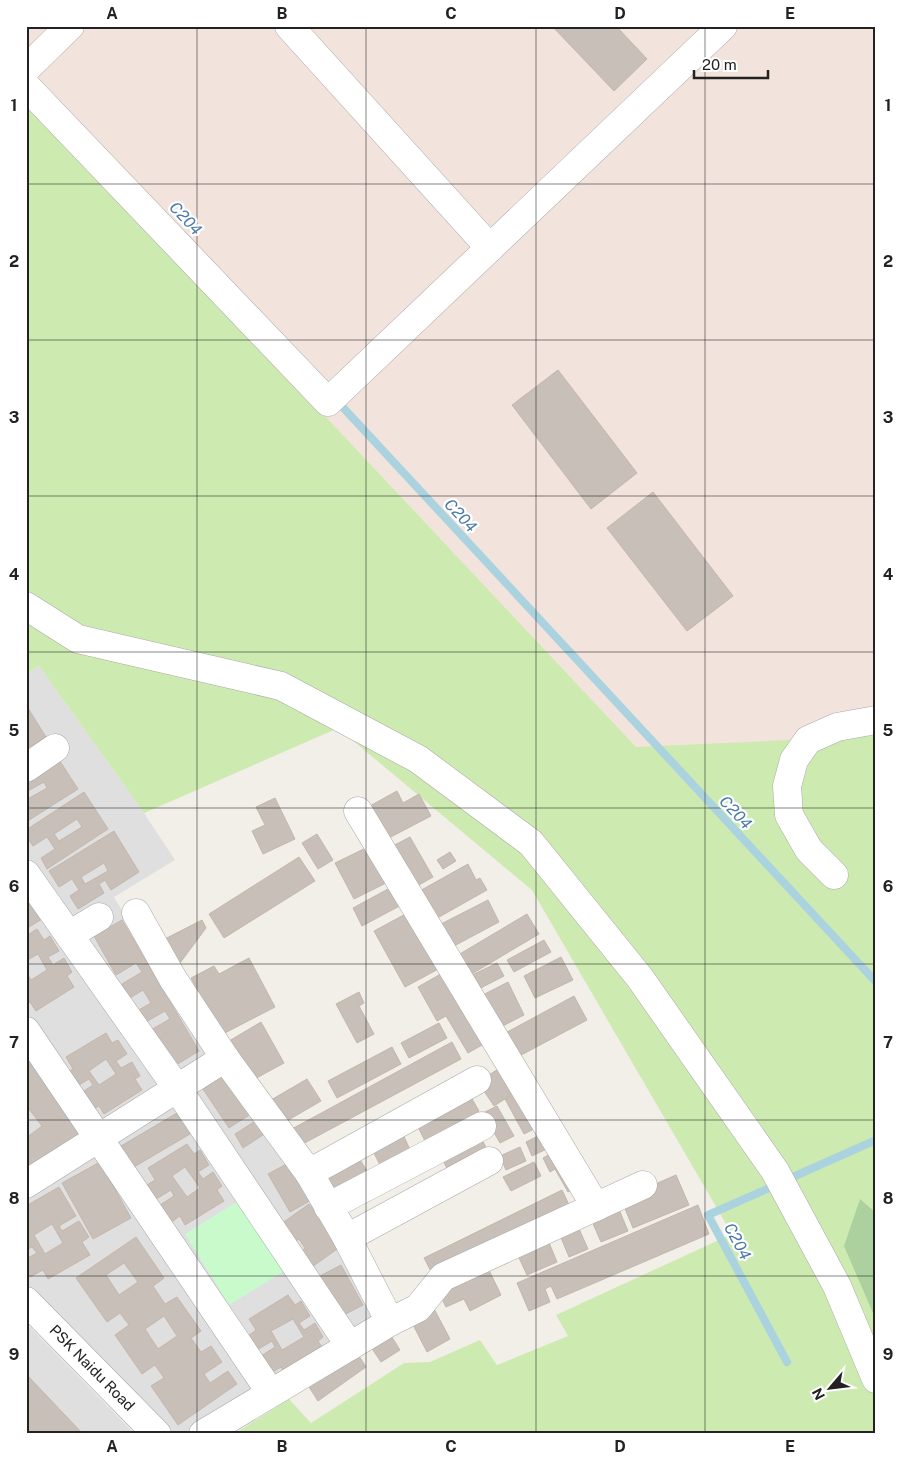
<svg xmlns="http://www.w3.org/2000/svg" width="902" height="1460" font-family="'Public Sans',sans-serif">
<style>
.residential{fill:#e0dfdf}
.military{fill:#f3e3dd}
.grass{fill:#cdebb0}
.forest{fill:#add19e}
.park{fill:#c8facc}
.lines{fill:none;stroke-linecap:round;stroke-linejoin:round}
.stream{stroke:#aad3df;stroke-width:8}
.building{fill:#c7bfb8;stroke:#c4b6ab;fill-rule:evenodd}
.minor-casing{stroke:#a9a9a9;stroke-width:29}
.minor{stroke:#fff;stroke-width:28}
.grid{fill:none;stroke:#222;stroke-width:1;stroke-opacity:0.55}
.labels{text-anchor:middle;stroke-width:4.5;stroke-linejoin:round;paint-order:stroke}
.street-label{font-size:15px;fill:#222;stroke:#fff}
.water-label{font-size:16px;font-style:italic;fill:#4a7aab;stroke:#fff}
.neatline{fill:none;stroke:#222;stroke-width:2}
.grid-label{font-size:16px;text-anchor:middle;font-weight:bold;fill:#222}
</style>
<rect width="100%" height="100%" fill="#f2efe9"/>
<!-- residential -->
<path class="residential" d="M39 666 144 813 175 860 114 897 211 1061 250 1089 383 1322 188 1434H171L26 1287V674Z
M26 1323 135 1434H26Z"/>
<!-- military -->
<path class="military" d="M26 26H876V1434L827 1398 532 890 338 728 144 813 39 666 26 674Z"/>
<!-- grass -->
<path class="grass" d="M26 98 636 747 876 736V1434H234L289 1399 311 1423 404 1363 430 1362 480 1340 497 1365 568 1336 556 1315 732 1234 532 890 338 728 144 813 39 666 26 674Z"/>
<!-- forest -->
<path class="forest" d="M860 1199 876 1213V1320L844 1246Z"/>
<!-- park -->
<path class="park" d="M240 1200 284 1271 229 1305 185 1234Z"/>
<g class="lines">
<!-- stream -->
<path class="stream" d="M337 401 876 982
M786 1180 876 1140
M776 1185 708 1215 787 1362"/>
</g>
<!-- building -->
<path class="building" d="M552 26H616L647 59 614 91Z
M558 370 637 473 591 509 512 405Z
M653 492 733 596 687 631 607 528Z
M26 705 46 737 26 749Z
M54 752 78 789 26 822V800L47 788 44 782 26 792V769Z
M397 791 403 803 419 794 431 816 385 840 368 807Z
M84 792 108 829 47 869 41 858 55 849 47 837 33 846 26 836V830ZM77 819 82 827 59 841 54 834Z
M275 798 295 839 263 854 252 831 265 825 256 807Z
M114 831 139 872 111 890 105 880 99 884 104 893 78 909 70 896 79 890 72 879 59 887 49 871ZM104 863 108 871 85 884 81 877Z
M317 834 333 860 318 869 302 843Z
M410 837 433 877 412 889 389 848Z
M376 843 394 879 354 899 335 863Z
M450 852 456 861 443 869 437 860Z
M299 857 315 881 224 938 209 914Z
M468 864 476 880 480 878 487 890 432 921 416 893Z
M399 883 409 901 362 926 353 908Z
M26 894 42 919 26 929Z
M488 900 499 922 452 947 441 924Z
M413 910 444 966 405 987 374 931Z
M527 914 539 934 465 978 453 958Z
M122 920 199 1051 171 1068 149 1031 170 1019 165 1011 144 1023 137 1011 151 1003 143 990 130 998 122 984 142 972 136 963 116 975 94 936Z
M202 920 206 928 180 963V976L159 942Z
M37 929 44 940 50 936 59 951 48 957 53 965 64 958 72 972 67 976 74 987 36 1011 30 1002 26 1004V972L31 980 47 970 38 954 26 961V936Z
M544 940 551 952 514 972 507 960Z
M561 957 573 980 535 998 524 976Z
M249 958 275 1007 221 1035 191 978 214 966 219 974Z
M497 963 504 976 471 993 464 979Z
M451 968 491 1040 468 1053 446 1016 437 1021 418 987Z
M508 982 524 1015 495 1030 479 997Z
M359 992 364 1003 359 1006 374 1034 357 1043 336 1004Z
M574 996 587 1020 510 1061 498 1037Z
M261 1022 284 1063 251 1081 229 1041Z
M439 1023 447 1038 409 1058 401 1043Z
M106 1033 112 1043 118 1040 127 1054 116 1061 121 1068 132 1062 140 1076 135 1079 142 1090 104 1114 99 1106 89 1112 78 1095 93 1085 89 1079 74 1088 65 1074 73 1069 66 1057ZM106 1059 116 1074 99 1085 89 1071Z
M452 1042 461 1059 299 1146 290 1130Z
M392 1047 401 1064 337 1098 328 1081Z
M26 1054 80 1133 26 1169V1138L42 1126 29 1109 26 1112Z
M506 1064 522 1088 494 1106 478 1082Z
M225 1074 251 1114 229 1128 203 1089Z
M307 1079 321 1101 285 1122 271 1100Z
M467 1090 479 1111 425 1141 414 1119Z
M519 1092 538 1127 524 1134 505 1099Z
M497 1106 514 1136 500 1143 483 1113Z
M182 1110 195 1131 134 1167 121 1146Z
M260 1118 269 1131 243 1148 235 1134Z
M400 1128 412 1154 382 1169 369 1143Z
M548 1131 555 1145 532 1156 526 1142Z
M478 1132 489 1153 450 1174 439 1153Z
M187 1144 194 1154 200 1150 209 1165 198 1172 203 1179 213 1172 222 1186 217 1190 224 1201 185 1225 180 1216 170 1223 160 1205 174 1196 171 1190 156 1199 147 1185 155 1180 148 1168ZM185 1167 200 1188 187 1197 172 1176Z
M520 1147 526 1161 506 1170 500 1156Z
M559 1149 579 1186 568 1192 555 1169 550 1172 543 1158Z
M354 1150 367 1171 332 1193 319 1173Z
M294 1160 315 1198 290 1212 268 1174Z
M100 1162 131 1218 93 1239 62 1183Z
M534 1162 541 1176 511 1191 503 1177Z
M676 1175 689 1205 633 1228 621 1199Z
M59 1187 76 1216 59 1226 62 1231 79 1221 89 1237 82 1242 90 1255 48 1279 43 1270 30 1277 26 1271V1259L37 1253 32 1247 26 1250V1206ZM52 1224 63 1243 45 1254 34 1235Z
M562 1190 571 1209 434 1277 424 1258Z
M615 1200 628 1231 601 1242 588 1212Z
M309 1204 340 1247 312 1267 301 1252 305 1248 299 1239 294 1242 281 1224Z
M698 1205 709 1234 557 1299 551 1286 545 1289 550 1302 529 1311 517 1283Z
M575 1220 588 1249 569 1257 557 1228Z
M545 1233 557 1262 527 1275 514 1247Z
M136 1237 164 1278 153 1286 165 1304 177 1297 201 1331 191 1338 201 1352 211 1346 222 1362 204 1374 210 1383 228 1371 237 1384 178 1425 151 1386 164 1378 155 1365 142 1374 115 1335 129 1325 120 1313 107 1322 76 1278ZM124 1263 138 1282 119 1295 106 1275ZM164 1316 177 1336 158 1349 145 1329Z
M341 1265 363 1305 340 1317 318 1277Z
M487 1266 501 1295 470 1311 464 1299 446 1307 438 1291Z
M288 1295 295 1305 301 1301 310 1316 299 1323 304 1330 315 1323 323 1337 318 1341 325 1352 286 1376 281 1367 271 1373 261 1356 275 1347 272 1341 257 1350 248 1336 256 1330 249 1319ZM293 1319 304 1337 282 1350 271 1331Z
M432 1305 450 1339 427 1352 409 1317Z
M390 1334 400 1350 381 1362 371 1347Z
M357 1353 366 1367 318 1401 309 1387Z
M26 1374 83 1434H26Z"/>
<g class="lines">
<!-- minor casing -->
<g class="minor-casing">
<g id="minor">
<path d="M289 26 490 248"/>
<path d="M26 69 70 26"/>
<path d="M26 86 328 402 723 26"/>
<path d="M26 606 78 639 281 686 418 759 531 843 640 978 775 1171 837 1286 876 1379"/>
<path d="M26 768 55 748"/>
<path d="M358 811 596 1207"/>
<path d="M26 874 177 1088 350 1346"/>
<path d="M834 875 809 850 789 815 787 786 794 760 808 740 837 727 876 720"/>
<path d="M136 913 173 979 225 1058 309 1173 347 1238 390 1322 203 1434"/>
<path d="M69 935 99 917"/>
<path d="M26 1031 271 1393"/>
<path d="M309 1173 477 1080"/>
<path d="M26 1184 225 1058"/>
<path d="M328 1207 482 1126"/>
<path d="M347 1238 489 1161"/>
<path id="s1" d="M26 1301 157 1434"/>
<path d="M390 1322 418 1308 443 1277 643 1185"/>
</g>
</g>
<!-- minor -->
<use href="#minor" class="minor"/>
</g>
<!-- grid -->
<path class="grid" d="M197 26V1434M366 26V1434M536 26V1434M705 26V1434M26 184H876M26 340H876M26 496H876M26 652H876M26 808H876M26 964H876M26 1120H876M26 1276H876"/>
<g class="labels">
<!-- street labels -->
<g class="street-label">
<text dy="5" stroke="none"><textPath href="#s1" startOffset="94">PSK Naidu Road</textPath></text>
</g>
<!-- water labels -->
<g class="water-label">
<text transform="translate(186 218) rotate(47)" y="6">C204</text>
<text transform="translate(461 515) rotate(47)" y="6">C204</text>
<text transform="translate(736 812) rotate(47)" y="6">C204</text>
<text transform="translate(738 1241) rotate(62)" y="6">C204</text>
</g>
</g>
<!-- border -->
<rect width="902" height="1460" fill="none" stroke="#ffffff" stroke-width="55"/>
<!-- north arrow -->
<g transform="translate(830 1388) rotate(242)" stroke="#ffffff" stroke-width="4" paint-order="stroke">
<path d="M0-4L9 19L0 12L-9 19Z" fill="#222222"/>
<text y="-8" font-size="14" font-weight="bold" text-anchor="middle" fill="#222222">N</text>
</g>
<!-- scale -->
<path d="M694 70v8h74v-8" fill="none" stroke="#222222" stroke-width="2.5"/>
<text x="702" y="70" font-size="15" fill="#222222" stroke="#ffffff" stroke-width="4" paint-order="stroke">20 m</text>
<rect x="28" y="28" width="846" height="1404" class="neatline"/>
<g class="grid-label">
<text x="112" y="19">A</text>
<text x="282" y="19">B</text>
<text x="451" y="19">C</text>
<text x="620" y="19">D</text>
<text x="790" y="19">E</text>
<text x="14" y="111">1</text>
<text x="888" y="111">1</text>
<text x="14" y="267">2</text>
<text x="888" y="267">2</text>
<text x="14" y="423">3</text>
<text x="888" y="423">3</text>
<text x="14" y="580">4</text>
<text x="888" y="580">4</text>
<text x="14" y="736">5</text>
<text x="888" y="736">5</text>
<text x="14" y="892">6</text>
<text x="888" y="892">6</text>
<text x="14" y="1048">7</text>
<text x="888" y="1048">7</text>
<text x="14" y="1204">8</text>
<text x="888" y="1204">8</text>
<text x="14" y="1360">9</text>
<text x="888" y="1360">9</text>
<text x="112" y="1452">A</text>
<text x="282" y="1452">B</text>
<text x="451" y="1452">C</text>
<text x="620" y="1452">D</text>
<text x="790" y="1452">E</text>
</g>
</svg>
